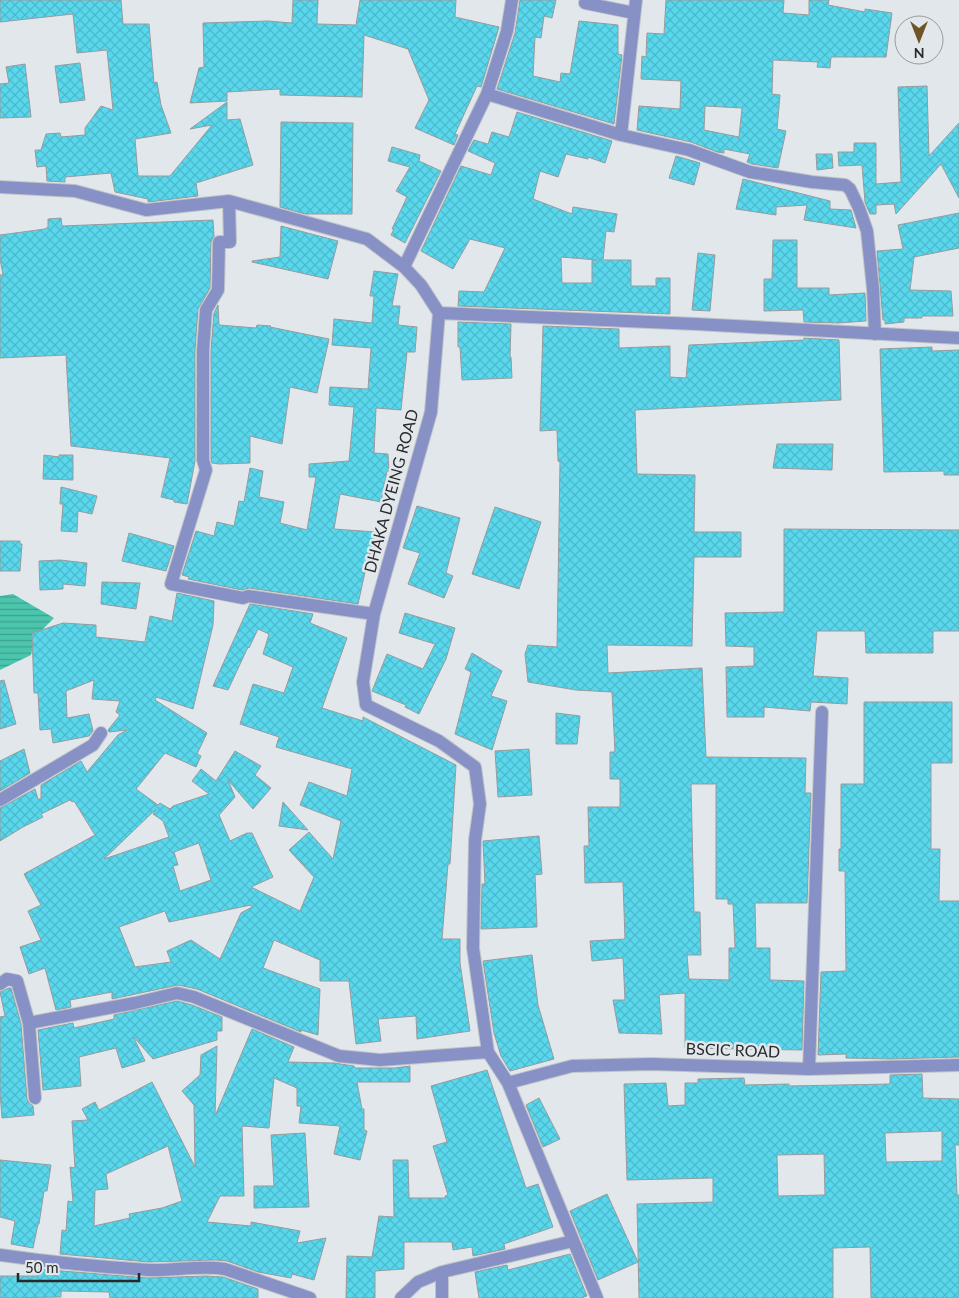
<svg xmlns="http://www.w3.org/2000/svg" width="959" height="1298" font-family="Lato,sans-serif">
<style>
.water{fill:url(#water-rules)}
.building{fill:url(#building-cross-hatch);stroke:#959c9d;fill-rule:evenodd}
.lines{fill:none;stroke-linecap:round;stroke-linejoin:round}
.minor-casing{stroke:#c0c5c8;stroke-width:14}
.minor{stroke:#8891c5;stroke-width:12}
.labels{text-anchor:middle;stroke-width:5;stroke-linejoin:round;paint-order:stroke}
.street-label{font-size:16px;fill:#27292b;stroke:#e2e7eb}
</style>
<defs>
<pattern id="water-rules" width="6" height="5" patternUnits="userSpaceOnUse" patternTransform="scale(1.25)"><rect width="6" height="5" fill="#4ac6ad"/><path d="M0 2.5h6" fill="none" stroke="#3ea18d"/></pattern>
<pattern id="building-cross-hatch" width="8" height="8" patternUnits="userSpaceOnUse" patternTransform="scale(1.25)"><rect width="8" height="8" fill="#58d7ed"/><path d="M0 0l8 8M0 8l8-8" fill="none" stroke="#4db9cb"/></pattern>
</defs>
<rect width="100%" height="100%" fill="#e2e7eb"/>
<!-- water -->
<path class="water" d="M13 594 54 618 35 637 31 655 0 670V596Z"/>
<!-- building -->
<path class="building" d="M0 0H121L123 24H149L154 83 157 82 161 105 171 133 135 139 138 176H170L212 125 190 129 227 102V120L240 119 253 165 196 183 198 196 148 202V199L115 192 111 173 65 177V182L47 181 46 166 37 167 35 150H41L46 134 60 133 61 137 85 135V128L101 106 113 110 107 50 77 53 73 14 0 22Z
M293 0H318L317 24 356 25 360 0H456L455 17 499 27 481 87 477 86 455 134 458 135 454 145 415 128 429 100 408 49 364 35 362 97 280 95V89L227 92V101L190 103 199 68 204 67 203 23 268 21 292 23Z
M520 0H556L552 18 544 16 541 38 535 37 533 76 560 82 561 73 570 74 579 21 618 25V54L622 55 614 124 497 89 515 33Z
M666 0H784L783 13 809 15V0H829L828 5 865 12V9L892 13 886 57H831L830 68 817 67 818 62 773 60 772 94 780 95 777 129 786 131 778 168 752 164 747 162 750 154 724 149V153L717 152 691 142 637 130 639 106 680 109 681 81 641 79 642 56 646 57 647 33 664 34ZM705 106 742 108 739 137 704 130Z
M80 63 85 100 60 103 55 66Z
M25 64 31 117 0 118V84L9 83 6 67Z
M927 86 929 156 959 123V198L941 164 896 214 894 204 876 205V214H870L865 202 862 165 839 166 838 152H854V143H876V184L901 182 898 87Z
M517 112 612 141 605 163 588 157V159L566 154 558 177 540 171 533 199 572 214 573 207 617 214 614 232 606 231 603 260H631V286H656V278H670V314L458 306 459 291 484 292 505 248 470 239 453 269 421 251 461 166 491 175 495 163 468 151 474 140 488 144 492 132 509 137ZM561 257 597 260H592V283H562Z
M281 122 353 123 352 214H305L280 207Z
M392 147 420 155 419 161 441 171 405 243 391 235 394 229H392L407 197 396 191 410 167 388 161Z
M816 154H832L833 168 817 170Z
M676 156 700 163 694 185 669 178Z
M743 179 830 201V209L851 210 856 228 804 220 807 205 776 207V215L736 209Z
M959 213V248L914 257 910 290 951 291 953 316H922V318H904V322L885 324V320H883L877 251 903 249 898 225Z
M61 218 62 226 213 220 214 236 211 242 210 288 198 309 195 350V461L187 504 174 502V500L161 497 170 458 71 446 66 355 0 358V275H3L0 259V235L45 229 48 227V219Z
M281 226 338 241 328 279 252 262V261L280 257Z
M773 240H797V288H829V295L865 293 866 321 838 323 804 322 803 310 764 311V279H772Z
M698 253 715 255 710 311 692 310Z
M374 271 398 274 392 306H400L398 325 417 327 415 352H407L401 410 376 408 374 453 388 454 389 471H387L381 502 340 494 334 529 376 532 372 554H369L358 604 249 588 242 590 188 579 189 577 182 575 196 531 214 536 217 522 234 526 239 501 244 502 250 468 263 471 259 497 284 502 280 523 307 530 316 477H309V464L349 461 354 407 329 405 330 387 368 389 371 348 332 345 334 319 372 323 374 296H370Z
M218 305 219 325 256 328 257 325 271 326 270 327 329 339 317 393 290 387 282 444 250 436V463L219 464 212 463 211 459V350L214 313Z
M458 322 511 324 510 357H511L512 378 462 380 460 347H458Z
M543 326 619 329V348L670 346V377L686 378 689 345 804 340V338L839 340 841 400 635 410 637 474 695 475 694 532H741V557H694L692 646 607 645 608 673 702 668 706 757 806 758 805 793H811L807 903H755L756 948H770V980L804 981 802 1050 685 1048V993L659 995 662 1034 619 1033 613 1000H625L623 958 592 961 590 941 625 939 623 882 585 883 584 846H589L588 807H620V779H610V752H615L612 692 576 690 528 682 525 654 528 645 557 647 560 462 558 461 557 430 540 431ZM691 784H716V899H728V904H733L735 948H729V980L689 979 687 955H701L700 912H694Z
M932 347V351L959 350V475H944V471L884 472 880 349Z
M777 444H833L832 470 773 468Z
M44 455 59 457V455H73V480L43 479Z
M61 487 97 496 92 514 78 511 77 532 61 531 63 504H60Z
M417 506 460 518 446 573 453 576 444 598 408 584 420 553 403 548Z
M495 507 541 522 519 589 472 574Z
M784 529 959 530V631H933V653H866L865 631H817L813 676 848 678 847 704 811 702 810 711 764 707V717H727L726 667 754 666V647L726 646 725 613 784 612Z
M129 533 174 546 166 571 122 561Z
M0 541H20V544H22L20 571H0Z
M60 560 87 563 85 586 63 584V589L40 590 39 561Z
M102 582 140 583 136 609 101 604Z
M177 593 214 601 213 625 193 709 156 697 155 700 207 733 197 754 201 756 196 767 165 753 136 789 158 805 160 803 170 809 173 806 209 794 192 781 201 769 216 781 235 751 261 766 255 775 271 788 253 809 228 780 235 797 219 815 230 841 247 833H252L273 877 251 887 300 911 314 877 289 850 309 832 333 859 341 821 300 805 309 782 347 796 352 769 276 747 279 737 240 724 253 684 284 693 293 667 263 654 269 634 258 629 249 648 248 647 228 690 213 686 250 604 313 614 310 623 347 638 322 708 363 721V717L456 765 450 864H448L442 939H460V963L470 1031 417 1039 416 1016 378 1019 381 1041 356 1044 349 981H320V960L274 940 263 968 320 989 318 1035 301 1030V1032L197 989 178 985 112 999V992L70 1000 71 1007 56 1010 45 968 29 974 20 947 41 940 28 911 41 905 24 874 95 835 74 801 72 802 70 800 41 814 43 817 23 827 0 841V808L35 789 38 799H41V785L81 761 87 772 118 735 127 730 109 732 108 730 120 715 116 712 120 701 92 699 94 680 66 691 67 718 89 714 93 731 89 736 53 743 51 729 40 730 38 693H34L32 633 63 623 96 625V637L145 642 150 616 172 621ZM156 809 153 814 163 821 169 837 104 859ZM199 843 211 880 180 891 173 866 178 865 174 852ZM251 905 252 907 241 913 220 959 191 940 167 951 171 962 135 967 119 927 165 911 169 922Z
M405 613 455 628 446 659 419 714 405 707 406 705 372 691 387 654 423 669 435 644 399 633Z
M472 653 502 671 491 696 507 701 492 750 455 734 471 672 465 669Z
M4 680 16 724 0 729V681Z
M864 702H952V763H931V849H940L939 901H959V1057L890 1059 846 1058V1054L818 1055 821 972 846 971 845 871H839V849H841V784H864Z
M556 713 580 716 577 744H556Z
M24 749 30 773 0 791V761Z
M529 749 532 795 498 797 495 751Z
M283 802 308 830 279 826Z
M539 836 542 874 535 875 537 927 481 929 482 884H485L483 841Z
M532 955 538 1005 554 1059 510 1071 501 1056 494 1033 483 961Z
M9 988H11L21 1024 27 1099 29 1103 33 1106 34 1115 2 1118 0 1093V1017L5 1016 0 992Z
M177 1001 192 1005 222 1017V1031H217V1040L153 1059 133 1036 145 1061 122 1068 116 1048 79 1057 81 1086 43 1090 38 1030 73 1023 74 1028 114 1019V1015Z
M252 1029 294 1047 288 1062 334 1063 354 1066 355 1068H395L410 1066V1082H357L362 1109H364V1130L367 1131 360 1160 334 1154 340 1126 299 1123 301 1106H297V1088L274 1078 269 1128 242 1126 244 1196H220L207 1222 251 1226V1222L300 1231 297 1243 326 1238 314 1280 292 1274 291 1278 258 1272 227 1261 216 1260 149 1262 60 1254 62 1230 66 1231 68 1201 73 1202 70 1167 75 1168 72 1121 88 1120 82 1109 95 1102 99 1110 152 1082 195 1167 194 1105 182 1091 200 1075 201 1055 217 1046 215 1116ZM168 1146 182 1201 162 1208 129 1214 130 1218 94 1226 95 1190 108 1189 106 1174Z
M487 1070 526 1188 538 1184 553 1227 504 1244 505 1249 473 1256 472 1247 453 1250 452 1242H404V1269L375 1271V1298H346L347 1256 372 1257 379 1216 394 1217 393 1160H408L409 1198H445V1196L448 1195 433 1146 447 1142 431 1086Z
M922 1074 923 1098 959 1099V1145H955L957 1195H959V1298H871L870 1247 833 1248V1298H639L637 1204 713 1202V1178L627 1180 624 1084 666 1083 668 1106 685 1105V1083H698V1079L744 1078 745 1085 789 1084V1086L890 1084V1075ZM942 1131V1161L886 1162 885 1133ZM824 1154 825 1195 778 1196 777 1155Z
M539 1098 560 1139 543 1147 526 1105Z
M305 1133 309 1207 254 1208V1186H274L271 1135Z
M0 1160 51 1165 47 1191H44L39 1224H38L33 1248 11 1244 15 1221 0 1217Z
M607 1194 638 1262 598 1280 570 1211Z
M570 1254 587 1296 581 1298H479L475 1272 507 1265 508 1270Z
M38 1269 148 1278 206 1276 223 1277 258 1289V1298H110L109 1292 61 1291V1297L0 1298V1276H38Z"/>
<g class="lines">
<!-- minor casing -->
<g class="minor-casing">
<path id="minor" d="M585 3 634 13
M487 94 621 135 689 150 750 172 812 182 845 185 850 189 859 208 867 231 873 289 875 334
M621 135 636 0
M0 187 75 191 146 210 229 201 367 239 404 267 421 285 439 313 431 412 374 614 363 682 366 705 439 741 475 767 480 804 475 840 473 948 488 1052 508 1083 597 1298
M229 201 230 242H219L218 290 206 310 203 350V460L206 470 171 584 243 598 248 596 374 614
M404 267 487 94 507 31 512 0
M439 313 696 324 959 338
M0 800 93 745 101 733
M0 984 7 979 17 981 29 1023 135 1003 177 993 194 997 339 1056 380 1060 488 1052
M29 1023 35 1098
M809 1069 822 712
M508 1083 572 1066 651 1064 809 1069 959 1065
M0 1255C49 1262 99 1267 149 1270 175 1271 199 1265 225 1269L310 1298
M401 1298 418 1282 442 1272 573 1241
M442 1298V1272"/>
</g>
<!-- minor -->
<use href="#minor" class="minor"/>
</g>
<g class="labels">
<!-- street labels -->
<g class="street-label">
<text transform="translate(391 491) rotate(-75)" y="6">DHAKA DYEING ROAD</text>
<text transform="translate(733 1050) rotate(2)" y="6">BSCIC ROAD</text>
</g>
</g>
<!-- north arrow -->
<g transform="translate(919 40) rotate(180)"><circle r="24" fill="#e2e7eb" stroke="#979b9e"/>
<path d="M0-4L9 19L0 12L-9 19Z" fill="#6f5426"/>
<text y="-8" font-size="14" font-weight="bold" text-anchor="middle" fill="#27292b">N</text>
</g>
<!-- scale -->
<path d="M18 1273v8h121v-8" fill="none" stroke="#27292b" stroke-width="2.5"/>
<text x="25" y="1273" font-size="15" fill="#27292b" stroke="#e2e7eb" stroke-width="4" paint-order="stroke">50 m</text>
</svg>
